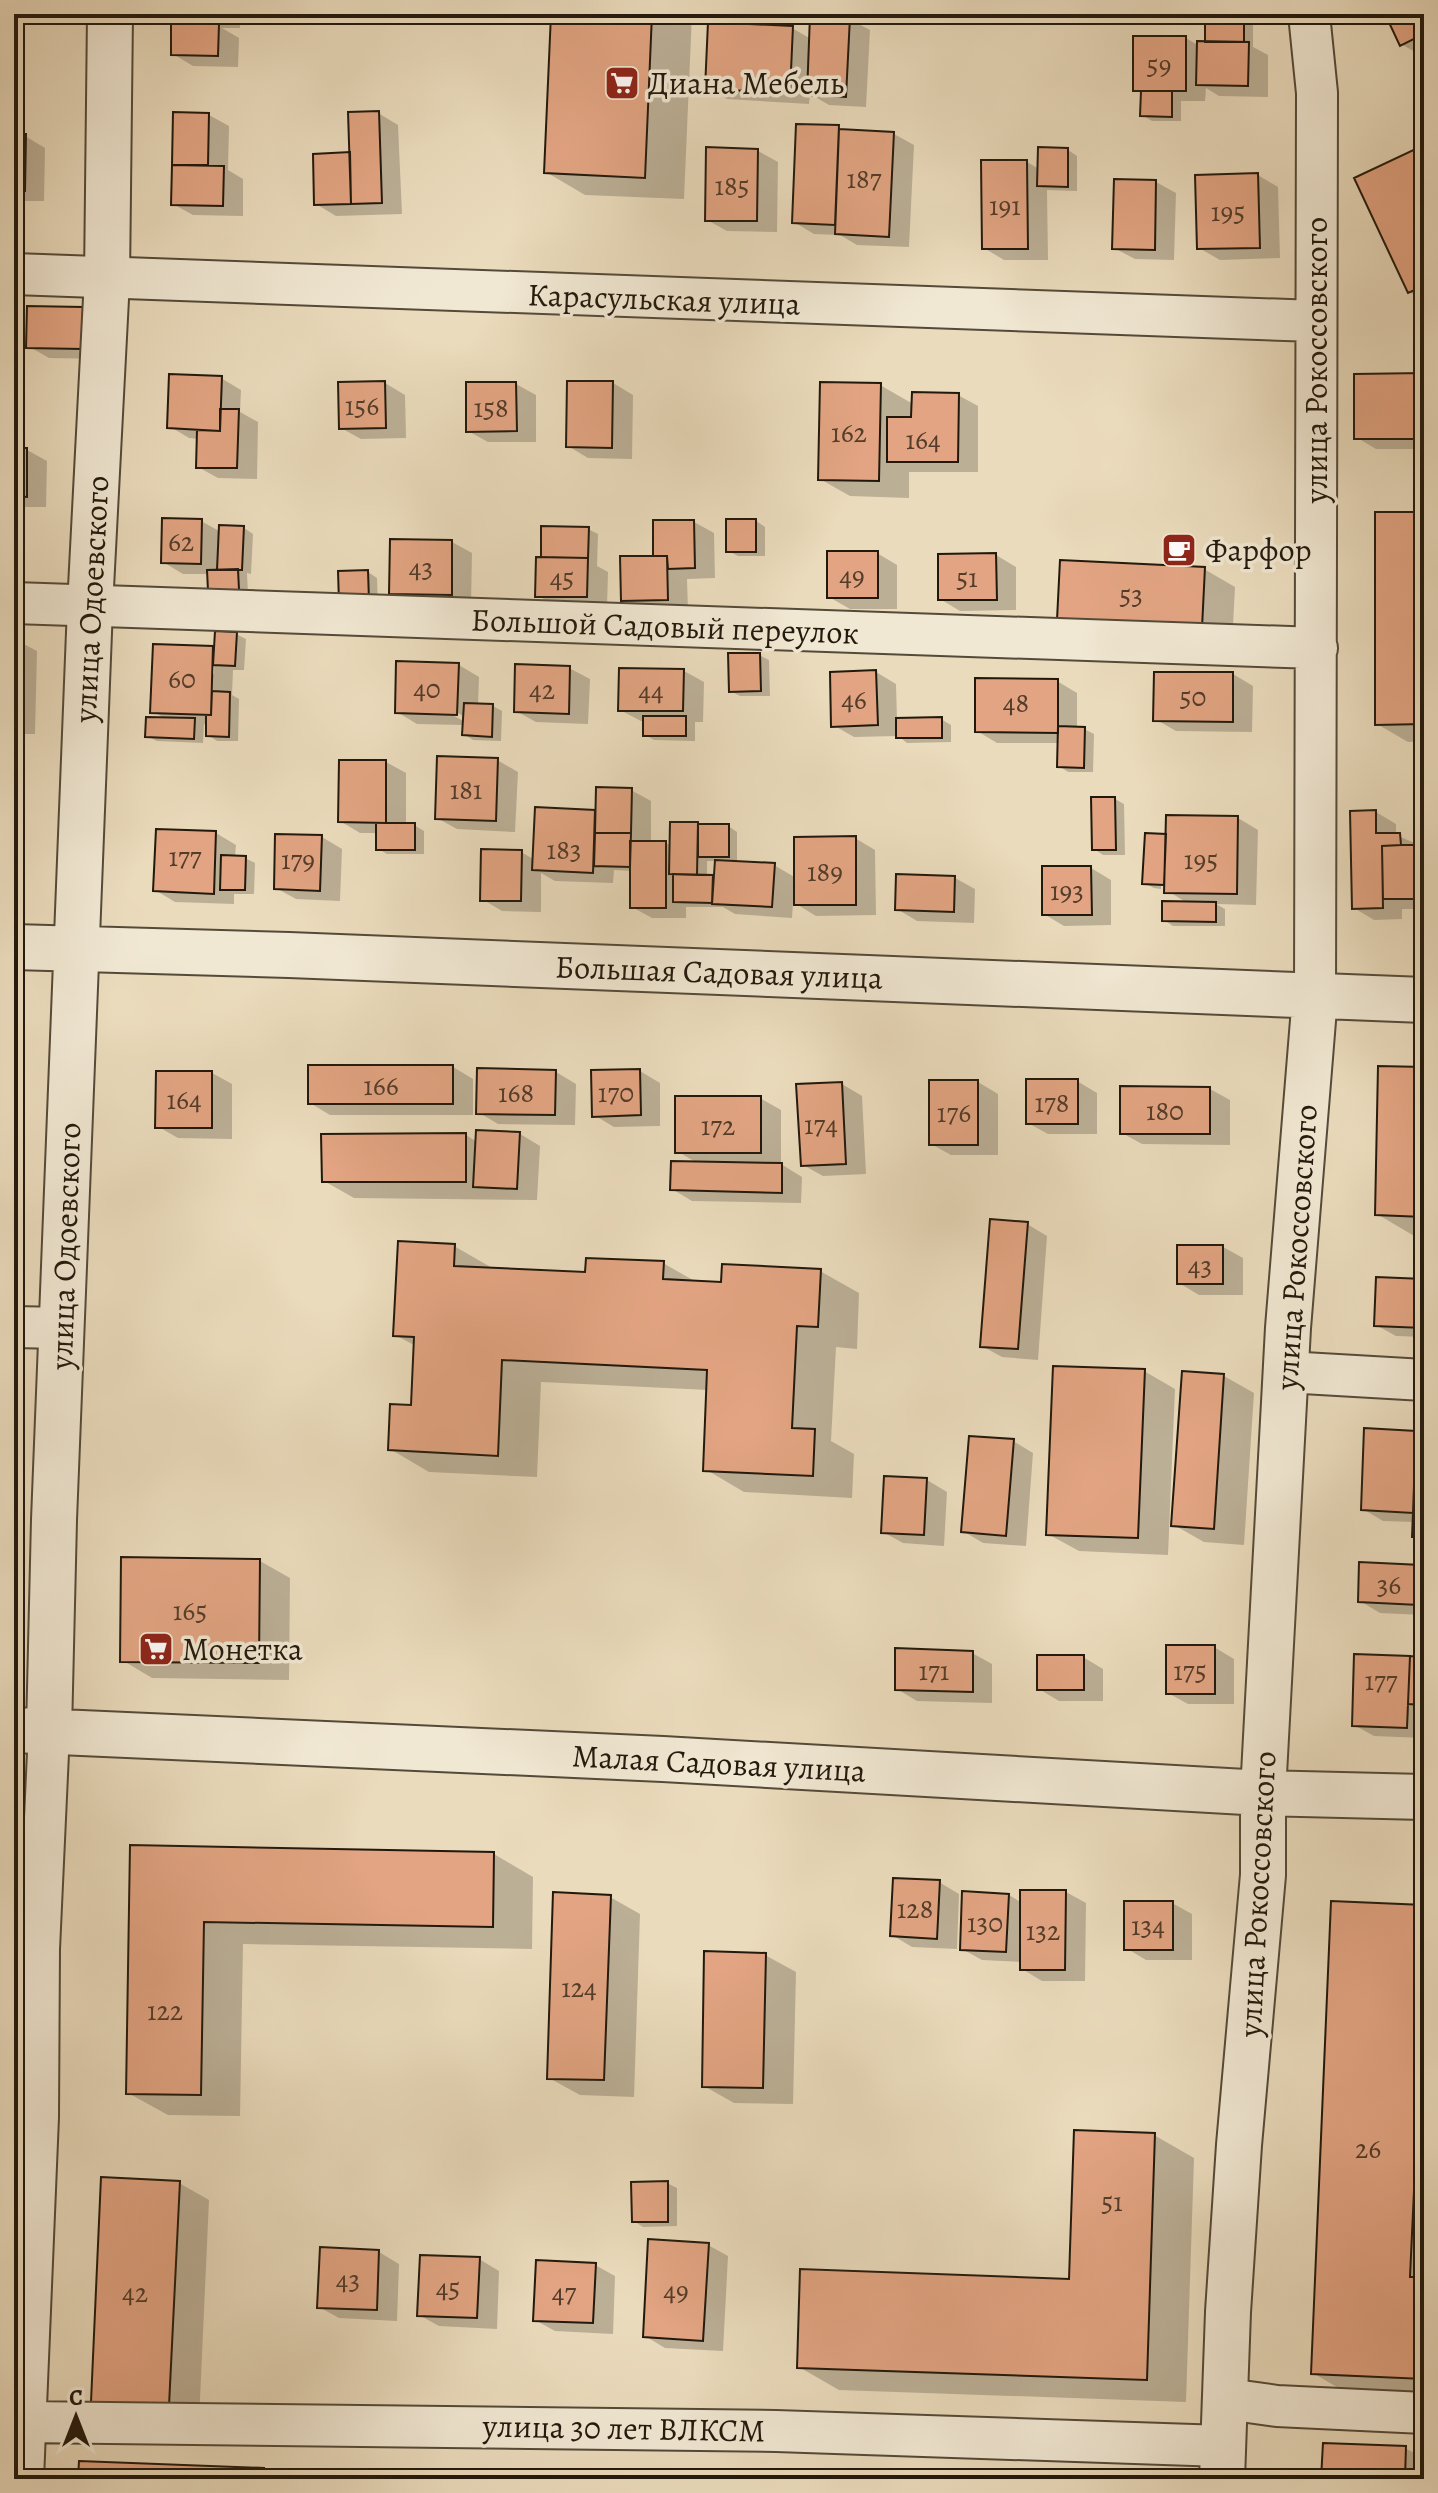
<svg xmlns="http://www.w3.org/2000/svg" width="1438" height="2493" font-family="Alegreya,serif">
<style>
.shadow{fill:#0003;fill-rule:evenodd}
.building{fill:#e2a482;stroke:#22190d;stroke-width:2}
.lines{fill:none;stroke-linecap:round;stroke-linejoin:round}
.minor-casing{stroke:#544a39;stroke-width:44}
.tertiary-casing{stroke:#544a39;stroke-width:48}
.minor{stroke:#f1e8d3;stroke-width:40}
.tertiary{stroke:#f1e8d3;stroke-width:44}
.labels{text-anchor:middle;stroke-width:7;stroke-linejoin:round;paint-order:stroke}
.number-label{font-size:28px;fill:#523c2a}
.poi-label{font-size:32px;fill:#22190d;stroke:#f1e8d3;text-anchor:start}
.street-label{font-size:32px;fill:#22190d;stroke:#f1e8d3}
</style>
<rect width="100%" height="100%" fill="#eadbbc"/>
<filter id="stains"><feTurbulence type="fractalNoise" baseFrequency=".0025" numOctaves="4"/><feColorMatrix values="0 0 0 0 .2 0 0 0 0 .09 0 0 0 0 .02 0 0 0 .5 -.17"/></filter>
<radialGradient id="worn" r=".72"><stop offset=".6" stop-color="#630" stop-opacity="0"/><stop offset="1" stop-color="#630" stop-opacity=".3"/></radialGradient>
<!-- shadow -->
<path class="shadow" d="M177 14H240V28H222L239 38 238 67 193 66 173 54 194 26Z
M553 14H692L684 199 585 195 546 172Z
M1387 14H1424V57L1401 44Z
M1244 17 1253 22V47L1268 55V97L1219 96 1206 88 1205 101H1181V121H1152L1142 115 1143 94 1135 90 1186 38 1199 46 1207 43Z
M849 19 870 30 866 107 829 105 810 94 809 104 727 99 707 88 792 28 811 39Z
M378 113 398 125 402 214 336 216 316 204Z
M175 114 209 115 229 126 228 170 243 179V216L193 215 173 204Z
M838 127 846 131 894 134 914 145 909 247 857 245 840 235 814 234 794 222Z
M14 136H25L45 148 44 201H14Z
M1424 147V300L1409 292Z
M1068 150 1077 156V191L1047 190 1048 260H1004L984 248 1027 162 1039 169Z
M758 151 778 162 777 232 727 231 707 220Z
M1258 175 1278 187 1280 258 1220 260 1199 248Z
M1156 182 1176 193 1174 260 1135 259 1114 248Z
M82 309 103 320 102 359 49 358 28 346Z
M1424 375V449H1376L1356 437Z
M221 378 241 390 240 412 258 422 257 479 218 478 198 467 199 439 189 438 169 426Z
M385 383 405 395 406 438 361 439 341 428Z
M613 383 633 395 632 459 588 458 568 446Z
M516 384 536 395V442H488L468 431Z
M880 385 913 404 958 395 978 406V472H909V498L850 496 820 479Z
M14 413 22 418 21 441H14Z
M14 450H27L47 461 46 507H14Z
M1424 514V741L1408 742 1377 724Z
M201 521 221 532 244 528 253 534 251 574 247 573 248 594 219 595 209 574H183L163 562Z
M756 521 765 527V556H738L728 551Z
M694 522 714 533 715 578 687 579 688 611H643L623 600Z
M588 529 598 534 597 566 608 572 607 608 557 607 537 595 549 559 543 556Z
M452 542 472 553 471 605H411L391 593Z
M877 553 897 565V609H850L829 597Z
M996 555 1016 567V610L960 611 940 599Z
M1204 569 1235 587 1232 644 1089 637Z
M368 572 377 578 378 606 350 607Z
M236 634 246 639 244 670H233L232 695 239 699 238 741H217L208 735V725L204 724 203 743 157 741 147 736 166 719 152 711 210 674H214L215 649Z
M14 639 37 651 35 734H14Z
M759 655 769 660 770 696H740L730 691Z
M459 665 479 677 478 705 493 706 502 711 501 741 473 740 464 734V725L417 724 397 712ZM449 708 465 717V722L447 712Z
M569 668 590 679 588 724 536 722 516 711Z
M684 671 704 682 703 722H695V741L654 740 645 735V721H641L620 710Z
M876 672 896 684 897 720 941 719 951 725V742L907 743 898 736 854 737 833 725Z
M1233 674 1253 686 1252 732 1176 731 1155 719Z
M1057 681 1077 693V728L1084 729 1094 734 1093 772H1068L1059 766V743H997L977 731Z
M497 760 518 772 515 832 457 829 437 818Z
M386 762 406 773V825H414L424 831V854H387L378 849V833H360L340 821Z
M631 790 651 801V843H666L672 846V824L728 826 737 832V863L774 865 796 878 855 838 875 850 876 915 816 916 793 902 792 918 735 914 723 907H686V918H652L632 907V871L614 870 613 883 555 881 541 873V912L502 911 482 899 521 852 535 860 537 809 597 812ZM707 861H716V879L707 877Z
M1115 799 1124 804 1125 855H1103L1094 849Z
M1376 812 1396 824V835L1424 847V909H1402V919L1374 920 1354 908Z
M1168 817 1238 818 1258 830 1256 905 1216 904 1225 909V926H1173L1164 920V903H1187L1165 889 1167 839H1164L1161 889 1154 888 1144 883 1146 835 1168 836Z
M216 833 236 845 235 857 245 858 255 863 254 894H234V904L175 902 155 890Z
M322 837 342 849 340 901 296 899 276 888Z
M1091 868 1111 880V925L1064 926 1044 914Z
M955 878 975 889 974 923 917 921 897 909Z
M453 1067 473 1079V1115H330L310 1103Z
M1424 1069V1237H1416L1377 1214Z
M640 1071 660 1083V1126L614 1127 594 1115Z
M556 1072 576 1084 575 1125 498 1124 478 1112Z
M212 1073 232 1084V1139L178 1138 157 1126Z
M1077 1081 1097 1093V1134H1048L1028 1123Z
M978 1082 998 1094V1155H951L931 1144Z
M842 1084 862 1096 866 1174 823 1176 803 1165Z
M1210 1089 1230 1100V1145L1142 1144 1122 1133Z
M760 1098 781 1110V1164L802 1177 801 1203 692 1201 672 1189 697 1163 677 1151Z
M520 1134 540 1146 537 1200 354 1198 324 1181 466 1135 477 1142Z
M14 1202 23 1206 22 1247 14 1246Z
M1027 1224 1047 1236 1038 1360 1002 1357 982 1346Z
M454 1246 494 1269 587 1274 663 1263 698 1283 723 1284 820 1271 859 1293 857 1349 836 1347 831 1441 854 1454 852 1498 744 1492 705 1469 708 1390 541 1382 537 1477 429 1472 390 1449 413 1407 416 1346 395 1335Z
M1223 1247 1243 1258V1295H1199L1179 1283Z
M1424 1281V1337L1396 1336 1376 1325Z
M1144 1371 1175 1389 1168 1555 1079 1551 1048 1534Z
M1224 1376 1254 1393 1244 1545 1204 1542 1174 1525Z
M1416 1433 1424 1438V1542L1414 1536V1522L1383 1521 1363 1509Z
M1013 1441 1033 1453 1026 1546 983 1543 963 1531Z
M927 1480 947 1492 944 1546 903 1543 883 1532Z
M260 1561 290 1578 289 1680 152 1678 122 1660Z
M1420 1567 1424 1569V1615L1380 1613 1360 1601Z
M1214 1647 1234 1659V1704H1188L1168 1693Z
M972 1653 992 1664V1703L917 1701 897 1689Z
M1083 1657 1103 1669V1701H1059L1039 1689Z
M1424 1659V1738L1374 1736 1354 1725Z
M132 1847 494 1854 533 1877 532 1949 243 1944 240 2116 168 2115 128 2093Z
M939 1882 959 1894 957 1949 912 1947 892 1935Z
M1066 1892 1086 1903 1085 1981H1042L1022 1969V1962L982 1960 962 1949 1009 1895 1022 1903Z
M610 1897 640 1914 634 2097 580 2095 549 2078Z
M1172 1903 1192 1914V1960H1146L1126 1948Z
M1424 1907V2399L1352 2396 1313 2373Z
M765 1955 796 1972 793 2104 734 2103 704 2086Z
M1154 2135 1194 2158 1186 2402 839 2390 799 2367 1071 2281Z
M179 2183 209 2200 199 2422 123 2419 93 2401Z
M667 2183 677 2188V2226L643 2227 634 2221Z
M708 2245 728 2256 723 2351 665 2348 645 2336Z
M379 2252 399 2264 397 2321 339 2318 319 2307Z
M479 2259 499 2271 497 2329 439 2326 419 2315Z
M595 2265 615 2276 613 2334 555 2331 535 2320Z
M1405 2448 1424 2458V2479H1323Z
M263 2470 279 2479H80Z"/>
<!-- building -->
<path class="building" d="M175 14H221L220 18 175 17Z
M551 14H652L645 178 544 173Z
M1385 14H1424V34L1400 46Z
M810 15 850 17 846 97 807 95Z
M1205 15H1244V42H1205Z
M708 22 793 26 790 93 705 89Z
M171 24H219L218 56 171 55Z
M1133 36H1186V91H1133Z
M1197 41 1249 42 1248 86 1196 85Z
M1141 91H1172V117L1140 116Z
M379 111 382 203 351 204 348 112Z
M173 112 209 113 208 165H172Z
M796 124 839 125 835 225 792 223Z
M839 129 894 132 889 237 835 234Z
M14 134H26L25 191H14Z
M1424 145V286L1408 293 1354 178Z
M706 147 758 149 757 221H705Z
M1038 147 1068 148V187L1037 186Z
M350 152 351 204 314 205 313 154Z
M981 160H1027L1028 249H982Z
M172 165 224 166 223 206 171 205Z
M1258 173 1260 248 1197 249 1195 175Z
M1114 179 1156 180 1155 250 1112 249Z
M27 306 83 307 82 349 26 348Z
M1424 373V439H1354V374Z
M169 374 222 376 220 431 167 428Z
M385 381 386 428 339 429 338 382Z
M567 381H613L612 448 566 447Z
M466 382H516L517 431 466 432Z
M820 382 881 383 879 481 818 480Z
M912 392 959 393 958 462H887V417H911Z
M220 409H239L237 468H196L197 430 220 431Z
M14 448H27V497L14 496Z
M1375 512H1424V724L1375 725Z
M162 518 202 519 201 564 161 563Z
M726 519H756V552H726Z
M653 520H694L695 568 668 569 667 556H653Z
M219 525 244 526 242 570H217Z
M541 526 589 527 588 558 541 557Z
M390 539 452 540V595L389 594Z
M827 551H878V598H827Z
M996 553 997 600H938V554Z
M620 556H667L668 600 621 601Z
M536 557 588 558 587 597H535Z
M1060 560 1205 567 1202 628 1057 620Z
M238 569 239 590 208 591 207 570Z
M368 570 369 601 339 603 338 571Z
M215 631 237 632 235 666 213 665Z
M14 637 17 638 15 724H14Z
M153 644 213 646 211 715 150 713Z
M728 653H760L761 691 729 692Z
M396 661 459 663 457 715 395 713Z
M515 664 570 666 569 714 514 712Z
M619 668 684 669 683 711H618Z
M876 670 878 725 831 727 830 672Z
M1154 672H1233V722L1153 721Z
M975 678 1058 679V733L975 732Z
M212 691 230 692 229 737 206 736V715H211Z
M464 703 493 704 492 737 462 735Z
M643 716H686V736H643Z
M146 717 195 718 194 739 145 737Z
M942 717V738H896V718Z
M1058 726 1085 727 1084 768 1057 767Z
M437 756 498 758 496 821 435 819Z
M339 760H386V823L338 822Z
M596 787 632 788 631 833H595Z
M1091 797H1115L1116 850H1092Z
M535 807 595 810 593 873 532 870Z
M1376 810V833H1400L1401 845 1382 846 1383 908 1352 909 1350 811Z
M1166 815 1238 816 1237 894 1164 893Z
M670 822H698L697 875 669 874Z
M376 823H415V850H376Z
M698 824H729V857H698Z
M156 829 216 831 214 894 153 891Z
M595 833H631L630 867 594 866Z
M1145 833 1166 834 1164 885 1142 884Z
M275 834 322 835 320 891 274 889Z
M856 836V905H794V837Z
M630 841H666V908H630Z
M1401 845H1424V899H1383L1382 846Z
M481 849 522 850 521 901H480Z
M221 855 246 856 245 890H220Z
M715 860 775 863 772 907 712 904Z
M1042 866H1091L1092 915H1042Z
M673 874 713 875 712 903 673 902Z
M896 874 955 876 954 912 895 910Z
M1162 901 1216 902V922L1162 921Z
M308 1065H453V1104H308Z
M1378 1066 1424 1067V1217L1375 1215Z
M477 1068 556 1070 555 1115 476 1114Z
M640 1069 641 1115 592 1117 591 1070Z
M156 1071H212V1128H155Z
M1026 1079H1078V1124H1026Z
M929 1080H978V1145H929Z
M842 1082 846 1164 801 1166 796 1084Z
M1120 1086 1210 1087V1134H1120Z
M675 1096H761V1153H675Z
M476 1130 520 1132 517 1189 473 1187Z
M466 1133V1182H322L321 1134Z
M671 1161 782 1163V1193L670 1190Z
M990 1219 1028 1222 1018 1349 980 1347Z
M398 1241 455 1244 454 1266 585 1272 586 1258 664 1261 663 1279 721 1282 722 1264 821 1269 818 1327 797 1326 792 1428 815 1429 813 1476 703 1471 707 1370 502 1360 498 1456 388 1450 390 1404 411 1405 414 1337 393 1336Z
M1177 1245H1223V1284H1177Z
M1376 1277 1424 1279V1328L1374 1326Z
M1053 1366 1145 1369 1138 1538 1046 1535Z
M1182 1371 1224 1374 1214 1529 1171 1526Z
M1364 1428 1416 1431 1413 1513 1361 1510Z
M969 1436 1014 1439 1006 1536 961 1532Z
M1416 1441H1424V1537H1412Z
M884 1476 927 1478 924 1535 881 1533Z
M121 1557 260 1559 259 1663 120 1662Z
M1359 1562 1421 1565 1419 1605 1358 1602Z
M1166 1645H1215V1694H1166Z
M895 1648 973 1651V1692L895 1690Z
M1354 1654 1410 1656 1407 1728 1352 1726Z
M1037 1655H1084V1690H1037Z
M1410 1656 1424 1657V1705L1408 1704Z
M130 1845 494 1852 493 1927 204 1922 201 2095 126 2094Z
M893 1878 940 1880 937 1939 890 1936Z
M1020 1890H1066L1065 1970H1020Z
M962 1891 1009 1894 1006 1952 960 1950Z
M553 1892 611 1895 604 2080 547 2079Z
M1124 1901H1173V1950H1124Z
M1331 1901 1424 1905V2019H1422L1410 2277H1424V2379L1311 2374Z
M704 1951 766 1953 763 2088 702 2087Z
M1074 2130 1155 2133 1147 2380 797 2368 800 2269 1069 2279Z
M101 2177 180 2181 169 2406 91 2402Z
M668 2181V2222H632L631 2182Z
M648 2239 709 2243 703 2341 643 2337Z
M320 2247 379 2250 377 2310 317 2308Z
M420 2255 480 2257 477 2318 417 2316Z
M536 2260 596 2263 593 2323 533 2321Z
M1323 2443 1406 2446 1405 2479H1321Z
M79 2461 264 2468 263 2479H78Z"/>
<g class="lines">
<!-- minor casing -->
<g class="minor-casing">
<path id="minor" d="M1309 14 1317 93 1315 996
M14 274 1315 321
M14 603 1317 648
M14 1327 62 1328
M1286 1372 1424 1380
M1227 2399 1277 2406 1424 2413
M25 2422 776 2431 1223 2446
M23 2479 38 2117 39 1949 49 1731"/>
</g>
<!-- tertiary casing -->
<g class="tertiary-casing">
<path id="tertiary" d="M14 947 289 955 1424 1000
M14 1730 663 1759 1263 1793 1424 1797
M49 1731 54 1520 90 607 107 279 110 14
M1222 2479 1228 2312 1239 2145 1263 1875V1793L1288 1328 1315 996"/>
</g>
<!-- minor -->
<use href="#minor" class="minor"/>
<!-- tertiary -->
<use href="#tertiary" class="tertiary"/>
</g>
<!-- icons -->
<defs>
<g id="supermarket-square" transform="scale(1.8)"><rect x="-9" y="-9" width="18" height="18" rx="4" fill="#8f2418" stroke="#f1e8d3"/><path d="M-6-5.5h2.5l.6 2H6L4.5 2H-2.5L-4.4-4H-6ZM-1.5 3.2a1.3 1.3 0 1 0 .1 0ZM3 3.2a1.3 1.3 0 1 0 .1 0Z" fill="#fff"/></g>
<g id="cafe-square" transform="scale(1.8)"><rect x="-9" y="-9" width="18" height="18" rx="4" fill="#8f2418" stroke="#f1e8d3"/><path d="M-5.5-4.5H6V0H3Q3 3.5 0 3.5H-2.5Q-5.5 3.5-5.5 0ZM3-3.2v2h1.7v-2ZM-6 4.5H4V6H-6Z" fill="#fff"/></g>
</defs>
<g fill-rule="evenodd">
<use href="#supermarket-square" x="622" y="83"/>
<use href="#cafe-square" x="1179" y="550"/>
<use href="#supermarket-square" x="156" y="1649"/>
</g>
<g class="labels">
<!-- number labels -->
<g class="number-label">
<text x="1159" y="74">59</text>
<text x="864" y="188">187</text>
<text x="732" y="195">185</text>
<text x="1005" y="215">191</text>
<text x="1228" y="221">195</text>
<text x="362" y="415">156</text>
<text x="491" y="417">158</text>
<text x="849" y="442">162</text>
<text x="923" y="449">164</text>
<text x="181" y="551">62</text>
<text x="421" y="577">43</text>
<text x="852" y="585">49</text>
<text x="562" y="587">45</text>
<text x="967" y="587">51</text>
<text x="1131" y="604">53</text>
<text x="182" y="688">60</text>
<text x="427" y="698">40</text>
<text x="542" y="699">42</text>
<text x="651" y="700">44</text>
<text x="1193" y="706">50</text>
<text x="854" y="709">46</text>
<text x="1016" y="712">48</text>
<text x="466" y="799">181</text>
<text x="564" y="859">183</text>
<text x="185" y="866">177</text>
<text x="298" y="869">179</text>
<text x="1201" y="869">195</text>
<text x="825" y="881">189</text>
<text x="1067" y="900">193</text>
<text x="381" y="1095">166</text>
<text x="516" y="1102">168</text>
<text x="616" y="1102">170</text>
<text x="184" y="1109">164</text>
<text x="1052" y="1112">178</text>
<text x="1165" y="1120">180</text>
<text x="954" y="1122">176</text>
<text x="821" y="1134">174</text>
<text x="718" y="1135">172</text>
<text x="1200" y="1275">43</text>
<text x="1389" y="1594">36</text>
<text x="190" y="1620">165</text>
<text x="934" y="1680">171</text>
<text x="1190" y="1680">175</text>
<text x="1381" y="1690">177</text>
<text x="915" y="1918">128</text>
<text x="985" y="1932">130</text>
<text x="1148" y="1935">134</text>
<text x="1043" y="1940">132</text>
<text x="579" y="1997">124</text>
<text x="165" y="2020">122</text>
<text x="1368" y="2158">26</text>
<text x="1112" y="2211">51</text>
<text x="348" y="2289">43</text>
<text x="448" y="2297">45</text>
<text x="676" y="2300">49</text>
<text x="135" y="2302">42</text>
<text x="564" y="2302">47</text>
</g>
<!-- poi labels -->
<g class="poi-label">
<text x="648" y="94">Диана Мебель</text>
<text x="1205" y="561">Фарфор</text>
<text x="182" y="1660">Монетка</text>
</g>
<!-- street labels -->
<g class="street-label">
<text transform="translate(664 299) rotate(2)" y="11">Карасульская улица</text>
<text transform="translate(1316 360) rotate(-90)" y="11">улица Рокоссовского</text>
<text transform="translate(91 599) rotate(-87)" y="11">улица Одоевского</text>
<text transform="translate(665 626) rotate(2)" y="11">Большой Садовый переулок</text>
<text transform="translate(719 972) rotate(2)" y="11">Большая Садовая улица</text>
<text transform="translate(65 1246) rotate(-88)" y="11">улица Одоевского</text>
<text transform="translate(1296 1247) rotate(-86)" y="11">улица Рокоссовского</text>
<text transform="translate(719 1763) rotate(3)" y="11">Малая Садовая улица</text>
<text transform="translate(1257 1894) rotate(-87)" y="11">улица Рокоссовского</text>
<text transform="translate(624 2428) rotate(1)" y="11">улица 30 лет ВЛКСМ</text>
</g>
</g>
<!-- margin -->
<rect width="1438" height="2493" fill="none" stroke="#eadbbc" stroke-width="48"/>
<rect x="16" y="16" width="1406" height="2461" fill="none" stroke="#22190d" stroke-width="4"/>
<rect x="24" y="24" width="1390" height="2445" fill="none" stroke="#22190d" stroke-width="2"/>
<!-- north arrow -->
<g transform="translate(76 2417)" stroke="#f1e8d3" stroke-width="6" paint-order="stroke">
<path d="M0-6L14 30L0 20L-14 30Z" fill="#22190d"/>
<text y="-12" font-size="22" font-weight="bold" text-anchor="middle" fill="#22190d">С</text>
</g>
<rect width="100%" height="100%" filter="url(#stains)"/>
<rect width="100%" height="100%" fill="url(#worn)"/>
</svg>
